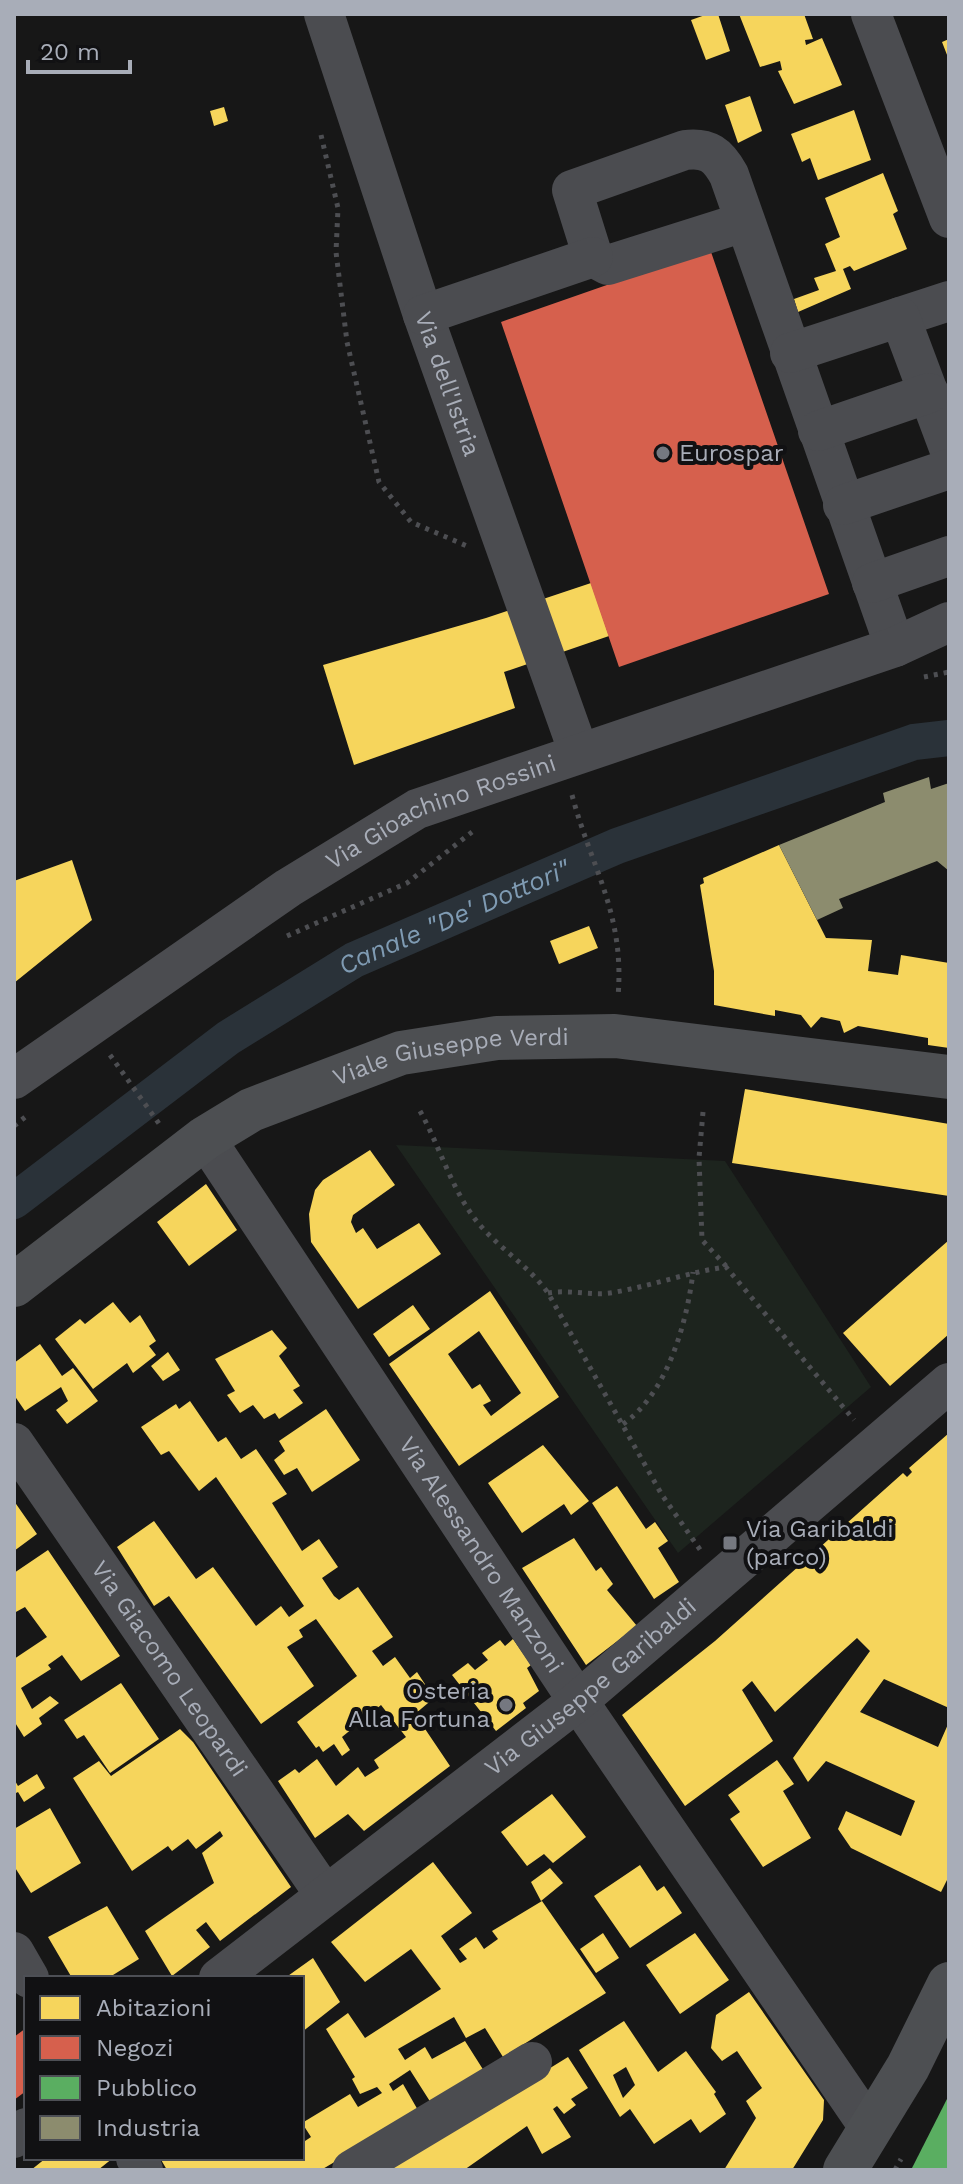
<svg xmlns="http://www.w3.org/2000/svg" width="963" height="2184" font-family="'Work Sans',sans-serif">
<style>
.green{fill:#1d241e}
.homes{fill:#f6d55c;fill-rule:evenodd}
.shops{fill:#d6604d}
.public{fill:#5aae61}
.industry{fill:#8c8c6e}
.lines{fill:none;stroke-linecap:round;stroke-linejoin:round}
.canal{stroke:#2a3239;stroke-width:36}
.path{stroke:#4d4e52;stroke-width:5;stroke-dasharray:4 6;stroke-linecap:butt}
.minor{stroke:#4b4c50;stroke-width:40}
.major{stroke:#4d4f52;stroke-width:44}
.poi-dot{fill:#757880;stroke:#111113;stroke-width:3}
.labels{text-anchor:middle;stroke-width:8;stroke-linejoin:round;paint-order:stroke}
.street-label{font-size:24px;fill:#a8adb8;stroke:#111113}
.poi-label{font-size:24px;fill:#a8adb8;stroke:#111113;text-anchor:start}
.water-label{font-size:26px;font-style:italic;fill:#7f9bb3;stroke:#111113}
</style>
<rect width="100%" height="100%" fill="#171717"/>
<!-- green -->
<path class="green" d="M396 1145 725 1161 871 1387 678 1553Z"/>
<!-- homes -->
<path class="homes" d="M708 14H718L730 51 706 60 691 20Z
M739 14H804L813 39 805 40 806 45 822 38 842 85 794 104 778 71 782 70 780 61 760 67Z
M949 39V60L942 42Z
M750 96 762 131 738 143 725 105Z
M224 107 228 121 214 126 210 111Z
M854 110 871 160 818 180 810 158 802 162 791 134Z
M883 173 898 211 893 214 907 249 854 271 850 266 843 269 851 289 798 312 794 299 819 290 814 278 836 271 825 244 840 237 825 198Z
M591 583 609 636 504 672 515 708 354 765 323 665 486 618Z
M779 845 826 938 872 940 868 971 898 975 901 955 949 963V1048L928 1045V1038L858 1026 844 1033 840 1021 821 1017 811 1028 801 1015 775 1010V1016L714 1005V971L700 885 704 883 703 878Z
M72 860 92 920 14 983V881Z
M589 926 598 948 559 964 550 941Z
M745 1089 949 1124V1196L732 1163Z
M370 1150 395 1185 353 1215 351 1222 356 1233 363 1228 377 1249 419 1223 441 1254 358 1309 311 1242 309 1214 315 1190 323 1180Z
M206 1184 237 1230 189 1266 157 1222Z
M949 1240V1334L890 1386 843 1333Z
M490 1291 559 1397 459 1466 389 1364ZM479 1331 521 1393 491 1416 483 1405 491 1401 480 1384 472 1389 448 1354Z
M113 1302 130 1323 140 1315 156 1341 149 1346 156 1355 133 1373 127 1363 93 1389 55 1339 80 1319 85 1324Z
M413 1305 430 1329 389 1357 373 1334Z
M272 1330 287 1348 279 1356 300 1386 293 1390 303 1403 279 1419 275 1413 264 1419 253 1405 240 1413 227 1395 235 1391 215 1359Z
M40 1344 62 1376 73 1368 98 1401 67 1424 56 1410 68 1401 61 1387 25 1411 14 1395V1363Z
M168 1352 180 1370 163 1381 151 1366Z
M190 1401 218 1442 226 1437 241 1459 256 1449 287 1494 272 1503 302 1551 319 1539 338 1567 322 1578 334 1596 339 1600 358 1587 393 1637 372 1651 378 1659 383 1666 395 1657 410 1678 417 1672 434 1698 415 1714 450 1766 364 1831 348 1814 315 1838 278 1781 295 1769 299 1773 317 1759 336 1786 358 1767 365 1777 379 1768 374 1760 406 1737 381 1705 342 1737 350 1750 342 1756 334 1744 323 1752 319 1746 316 1748 297 1722 357 1676 316 1619 299 1630 303 1637 287 1647 314 1686 261 1724 169 1596 154 1606 117 1547 154 1521 196 1579 213 1567 256 1626 281 1606 289 1617 304 1606 216 1477 199 1491 169 1451 161 1455 141 1427 176 1404 179 1409Z
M326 1409 360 1460 312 1492 297 1468 284 1475 274 1460 285 1451 279 1441Z
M949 1433V1708L884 1679 860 1712 938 1747 949 1722V1876L941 1892 851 1848 838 1829 846 1811 901 1836 915 1801 826 1761 808 1782 793 1758 870 1651 857 1638 775 1712 752 1681 742 1690 773 1741 685 1806 622 1715 715 1641 903 1473 907 1477 912 1472 909 1468Z
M543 1445 589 1501 571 1515 564 1504 522 1533 488 1483Z
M617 1486 646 1529 655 1522 668 1541 658 1548 679 1582 654 1599 592 1503Z
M14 1501 37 1534 14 1551Z
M574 1538 596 1571 601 1567 613 1584 607 1590 637 1626 586 1665 522 1568Z
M48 1550 120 1656 81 1681 62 1655 48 1665 51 1669 21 1688 32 1709 50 1696 59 1703 39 1718 42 1724 24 1737 14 1721V1659L47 1637 25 1607 14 1613V1573Z
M513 1639 531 1665 527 1668 539 1691 523 1703 526 1708 496 1731 452 1675 468 1663 475 1670 488 1660 482 1653 500 1640 505 1646Z
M121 1683 159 1739 110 1773 84 1735 77 1739 64 1720Z
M180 1729 193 1742 291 1887 220 1941 206 1922 196 1930 210 1947 172 1976 145 1931 214 1883 202 1853 223 1836 220 1831 196 1849 188 1839 172 1851 168 1846 132 1871 73 1778 99 1761 111 1776Z
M777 1760 794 1784 783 1791 811 1838 763 1867 730 1819 740 1812 728 1795Z
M37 1774 45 1788 24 1802 18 1792 14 1794V1779L18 1786Z
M552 1794 586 1837 553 1863 544 1854 527 1866 501 1832Z
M50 1808 81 1863 31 1893 14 1866V1829Z
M433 1862 472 1913 441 1936 460 1963 467 1959 459 1949 476 1937 484 1949 498 1939 492 1931 542 1901 606 1993 503 2057 485 2028 466 2038 454 2017 398 2049 405 2060 425 2047 432 2059 465 2041 484 2071 431 2103 410 2070 389 2084 393 2091 403 2084 419 2112 321 2170H167L160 2158H302V2143L311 2137 302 2123 350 2094 358 2107 382 2093 377 2087 360 2094 352 2079 355 2077 326 2029 348 2013 365 2038 441 1989 411 1949 365 1982 331 1942Z
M640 1865 657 1891 664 1886 682 1913 630 1948 594 1896Z
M550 1868 563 1883 541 1901 531 1882Z
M107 1906 139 1959 113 1975 114 1978H72L48 1937Z
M603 1933 619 1958 596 1973 580 1949Z
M695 1933 729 1980 680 2014 646 1965Z
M313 1958 340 2002 302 2032V1978H285Z
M749 1992 824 2100 823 2120 792 2170H724L756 2118 746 2101 762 2088 737 2051 722 2061 711 2048 716 2015Z
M624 2021 658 2072 686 2051 716 2092 714 2094 726 2114 700 2133 691 2119 654 2144 630 2109 620 2117 579 2050ZM626 2067 635 2085 623 2098 613 2075Z
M568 2057 588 2088 571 2099 576 2105 564 2114 557 2106 553 2109 571 2137 542 2154 527 2126 464 2170H385Z
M46 2158H113L98 2170H31Z"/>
<!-- shops -->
<path class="shops" d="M710 249 829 594 619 667 501 322Z
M26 2028V2091L14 2100V2037Z"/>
<!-- public -->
<path class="public" d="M949 2095V2170H911Z"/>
<!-- industry -->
<path class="industry" d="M929 777 931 789 949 783V871L937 861 839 899 843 908 817 920 779 845 885 802 883 793Z"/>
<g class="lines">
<!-- canal -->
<path class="canal" id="s1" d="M14 1201 228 1038 354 960 617 846 914 742 949 738"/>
<!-- path -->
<path class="path" d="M321 135 338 208 336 252 347 342 379 482 411 522 467 546
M924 677 949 672
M572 795C592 870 625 914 618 997
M287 936 407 883 472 832
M110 1055 160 1125
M420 1111C438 1143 449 1181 470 1212 491 1244 526 1262 548 1293L662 1495 701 1551
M703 1112 699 1158 702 1240 726 1266
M14 1126 29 1114
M548 1293C571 1289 594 1297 616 1292 654 1285 689 1272 726 1267L854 1420
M623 1424C667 1394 687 1323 693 1272
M895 2170 901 2159"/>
<!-- minor -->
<g class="minor">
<path id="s2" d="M324 14 423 315 579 753"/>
<path d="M871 14 949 218"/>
<path d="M744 222 608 265 593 257 572 190 685 150C708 147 718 155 729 175L895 647"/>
<path d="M423 315 593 257"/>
<path d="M900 317 949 301"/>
<path d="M790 353 900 317 949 448"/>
<path d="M818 431 929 393"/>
<path d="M843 505 949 469"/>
<path d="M872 583 949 556"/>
<path id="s3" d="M14 1079 288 888 417 809 895 647 949 622"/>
<path id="s4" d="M205 1138 578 1701 869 2127"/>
<path id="s5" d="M14 1443 325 1895"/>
<path d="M14 1952 29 1978"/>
<path id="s6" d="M219 1978 578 1701 949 1383"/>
<path d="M14 2138 26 2128"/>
<path d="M136 2158 143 2170"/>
<path d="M352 2170 532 2062"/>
</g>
<!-- major -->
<g class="major">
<path id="s7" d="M14 1285 205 1138 251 1110 401 1053 497 1038 615 1036 949 1077"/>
<path d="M845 2170 908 2067 949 1984"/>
</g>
</g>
<!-- markers -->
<g class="poi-dot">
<circle cx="663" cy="453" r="8"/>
<rect x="722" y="1535" width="16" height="16" rx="4"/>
<circle cx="506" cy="1705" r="8"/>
</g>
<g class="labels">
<!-- street labels -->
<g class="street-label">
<text dy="8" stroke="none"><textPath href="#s2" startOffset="390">Via dell'Istria</textPath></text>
<text dy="8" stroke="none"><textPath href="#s3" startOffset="506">Via Gioachino Rossini</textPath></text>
<text dy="8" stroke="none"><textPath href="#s7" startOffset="504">Viale Giuseppe Verdi</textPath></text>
<text dy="8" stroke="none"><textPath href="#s4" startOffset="500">Via Alessandro Manzoni</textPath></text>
<text dy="8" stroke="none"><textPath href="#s5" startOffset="274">Via Giacomo Leopardi</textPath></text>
<text dy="8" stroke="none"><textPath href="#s6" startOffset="472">Via Giuseppe Garibaldi</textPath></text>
</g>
<!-- poi labels -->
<g class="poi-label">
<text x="679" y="461">Eurospar</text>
<text x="746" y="1537">Via Garibaldi<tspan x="746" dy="28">(parco)</tspan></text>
<text x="490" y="1699" text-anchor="end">Osteria<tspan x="490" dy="28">Alla Fortuna</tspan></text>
</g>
<!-- water labels -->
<g class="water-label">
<text dy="9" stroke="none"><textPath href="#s1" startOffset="526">Canale "De' Dottori"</textPath></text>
</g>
</g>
<!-- border -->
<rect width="963" height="2184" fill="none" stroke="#a8adb8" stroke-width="32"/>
<!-- legend -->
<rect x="24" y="1976" width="280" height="184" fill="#111113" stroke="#4d4f55" stroke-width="2"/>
<rect x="40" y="1996" width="40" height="24" fill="#f6d55c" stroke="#4d4f55" stroke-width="2"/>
<text x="96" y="2016" font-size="24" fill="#a8adb8">Abitazioni</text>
<rect x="40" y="2036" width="40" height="24" fill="#d6604d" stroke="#4d4f55" stroke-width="2"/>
<text x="96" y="2056" font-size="24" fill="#a8adb8">Negozi</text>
<rect x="40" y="2076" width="40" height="24" fill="#5aae61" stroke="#4d4f55" stroke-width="2"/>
<text x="96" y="2096" font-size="24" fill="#a8adb8">Pubblico</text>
<rect x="40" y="2116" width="40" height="24" fill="#8c8c6e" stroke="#4d4f55" stroke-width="2"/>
<text x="96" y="2136" font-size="24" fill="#a8adb8">Industria</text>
<!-- scale -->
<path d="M28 60v12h102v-12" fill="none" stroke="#a8adb8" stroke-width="4"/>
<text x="40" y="60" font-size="24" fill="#a8adb8" stroke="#111113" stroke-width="6" paint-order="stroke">20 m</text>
</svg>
